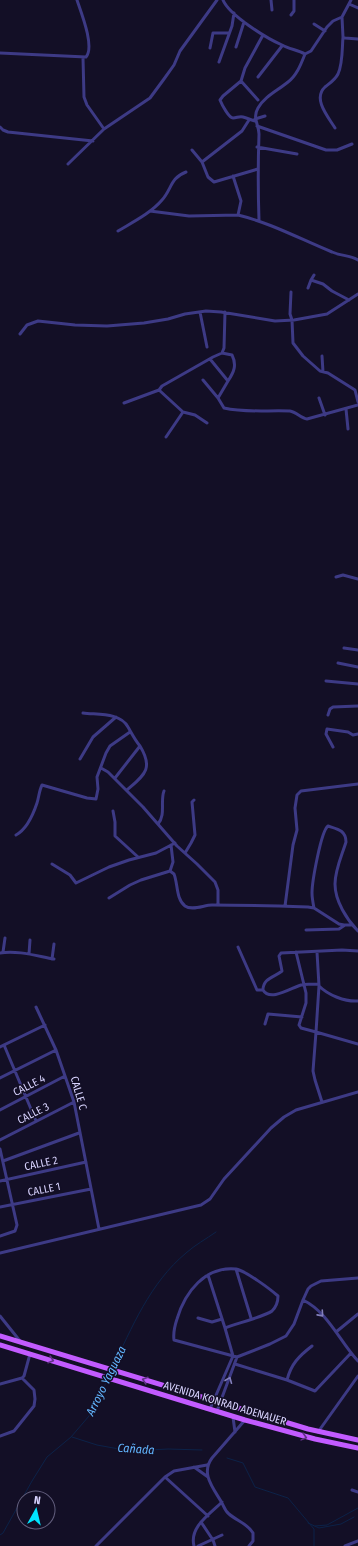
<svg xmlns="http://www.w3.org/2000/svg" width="358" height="1546" font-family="'Fira Sans Condensed',sans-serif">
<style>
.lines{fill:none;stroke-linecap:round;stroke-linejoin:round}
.stream{stroke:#0c2248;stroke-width:1}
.street{stroke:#3d3a85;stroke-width:3}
.primary{stroke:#c25bff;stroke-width:5}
.oneway{stroke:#837fbc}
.oneway2{stroke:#623188}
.labels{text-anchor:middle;stroke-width:3;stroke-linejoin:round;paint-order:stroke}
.street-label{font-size:11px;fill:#d9d4ff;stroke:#130f26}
.water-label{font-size:12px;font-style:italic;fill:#62b6ff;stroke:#130f26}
</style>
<rect width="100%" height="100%" fill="#130f26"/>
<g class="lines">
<!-- stream -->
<path class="stream" d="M112 1369C132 1327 150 1283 186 1253 195 1245 206 1239 216 1232
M72 1437 97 1445 130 1451 168 1449 202 1450
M227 1458 243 1463 255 1487 288 1498 314 1529V1546
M308 1523 319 1528 341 1524 354 1517
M315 1526 327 1525 358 1508
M0 1535 3 1533 32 1481 47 1457 71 1437 89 1416 107 1381"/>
<!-- street -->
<path class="street" d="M223 0C229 15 266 38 282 45 289 49 298 50 305 54L311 51 327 27 333 21 342 17 351 0
M271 0 272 10
M349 4 358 8
M291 15 294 11V0
M342 17 343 37 345 38 358 39
M314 24 325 31
M236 47 244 22
M210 48 213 33H229
M0 53 86 57C95 47 81 12 77 0
M83 58 84 97 87 105 104 129
M219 62 232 26 234 13
M258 77 282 46
M241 81 223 96 220 100C222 105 229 118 233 118 237 118 239 116 243 117 247 118 251 120 255 121
M258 100 241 81 245 68 263 35
M255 119 265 116
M257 126 326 150H337L352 144
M0 127 3 130 8 132 93 141
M335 128C329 118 312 99 325 87 330 83 335 80 338 74 343 63 342 48 343 37
M257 147 297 154
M192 150 202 162 208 177 214 182 258 169
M202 162 242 131 249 120
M68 164 104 129 150 98 164 79 174 65 180 51 217 0
M150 211 189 216 238 215 241 201 233 176
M238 215C271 223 300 239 332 252 341 256 350 255 358 260
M259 220C258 192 258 163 259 134 259 125 252 118 258 108 265 96 277 91 288 82 297 75 301 64 305 54
M118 231C133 222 151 213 162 200 172 189 170 178 186 172
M314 275 311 280 323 284 332 291 349 300
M308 288 311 280
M291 292 290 314 292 320 293 343 303 356 320 371 328 373 355 390 358 402
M200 312 207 347
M20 334 27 325 38 321 75 325 107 326 144 323 168 319 185 314 206 311 221 312 275 321 294 320 327 314 358 294
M322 356 323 372
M210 359 228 381C234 372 237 365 232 355L222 353
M203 380 218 398 228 381
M159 390 183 412 195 415 207 423
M218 398 224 408C246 413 268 410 290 411 296 412 301 418 307 419L358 405
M319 398 325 415
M124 403 159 390 162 386 213 357 222 353 224 348 225 312
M346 409 348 429
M166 437 183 412
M336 577 343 575 358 579
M344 648 358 650
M338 663 358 667
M326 681 358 684
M83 713C97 715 120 712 128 727 132 734 135 740 140 746L115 778
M328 715 330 709 333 707 358 706
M333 747 326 734 327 729 348 732 353 735 358 734
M80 759 93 737 116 717
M101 768 108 772 143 807 177 846 197 864 215 882 218 890V905
M127 790C144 775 154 769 140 746
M113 811 115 822V836L138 857
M158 824C166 815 160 801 164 791
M16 835C27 829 33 815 37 803 39 797 39 791 42 785L87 798 96 799 98 789 97 777 106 753 110 746 130 732
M185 853 191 843 195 835 192 802 194 800
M52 864 70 875 76 883 109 867 129 860 156 853 175 843
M170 871 174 874C178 884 176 899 185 906 192 911 204 905 212 905 244 905 276 906 308 907L314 908 339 924 344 925H353
M109 898 130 885 141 880 170 871 173 862 171 845
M285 906 293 845 297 830 295 808 297 795 301 791 358 784
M314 908C313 903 312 898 312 893 312 882 321 831 328 826 337 829 346 830 346 842 342 855 335 870 335 884 335 901 347 920 358 931
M306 930 339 929 345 925
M238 947 257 990H263C270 1002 291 988 301 985 307 984 312 984 318 984
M3 952 5 938
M296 952 306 993V1003L299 1025 301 1028 316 1032 319 986
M317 952 319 986C328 995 345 1002 358 1001
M0 953C17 950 37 956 54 959
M29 954 30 940
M52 959 54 944
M263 990C263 978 275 977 282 971L279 956 281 953 342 950 358 951
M36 1007 56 1050 74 1102 99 1229
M265 1024 268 1014 302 1017
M4 1045 36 1121
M0 1047 45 1025
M0 1078 56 1050
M322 1102 315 1080 313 1071 316 1032 358 1044
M0 1110 65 1076
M0 1140 74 1102
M0 1149 17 1225 15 1231 0 1236
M3 1161 79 1133
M0 1181 86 1162
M0 1207 91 1189
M0 1253 201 1205 210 1199 224 1179 271 1128 284 1117 296 1110 358 1092
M236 1269 251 1318
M208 1275 225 1328 233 1356 210 1409
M303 1300C328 1312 340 1342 358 1361
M0 1316 20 1341
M198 1318 212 1322 222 1319
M225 1328C235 1324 266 1316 272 1311 276 1307 278 1302 278 1296 270 1289 246 1271 236 1269 205 1266 185 1292 177 1319 175 1325 173 1333 174 1340L237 1357 270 1344 286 1336 294 1324 303 1300 308 1289 311 1286 321 1281 358 1278
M336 1332 358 1314
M235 1364 287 1380 315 1391 351 1353
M287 1380C291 1364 299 1356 312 1346
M0 1384 22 1378 24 1376 30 1354
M217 1411 237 1357
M233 1417 235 1432
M245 1420 212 1458C200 1474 214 1489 222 1503 224 1507 225 1511 229 1514 237 1521 247 1523 253 1533V1541L249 1546
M318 1432 358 1376
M0 1436 14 1431 34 1406 35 1399 34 1390 22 1378
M194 1467 208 1477
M165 1477 208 1516
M352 1490 358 1492
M201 1522 213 1540 215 1546
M96 1546 165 1477 174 1471 207 1465
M194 1546C189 1527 210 1514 222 1502
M198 1546 222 1535
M345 1546 358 1541"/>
<!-- primary -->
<path class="primary" d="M0 1336 308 1429 358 1440
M0 1345 245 1420 315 1439 358 1448"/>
</g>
<!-- one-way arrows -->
<defs><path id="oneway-chevron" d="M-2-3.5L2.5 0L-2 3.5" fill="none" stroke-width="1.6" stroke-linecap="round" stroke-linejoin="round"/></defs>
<g class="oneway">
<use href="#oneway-chevron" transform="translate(321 1314) rotate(48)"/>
<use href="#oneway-chevron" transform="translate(229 1380) rotate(-68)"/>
</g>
<g class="oneway2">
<use href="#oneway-chevron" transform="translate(51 1360) rotate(17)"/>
<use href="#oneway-chevron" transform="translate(145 1380) rotate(-163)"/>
<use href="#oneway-chevron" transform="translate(304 1437) rotate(15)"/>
</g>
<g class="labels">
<!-- street labels -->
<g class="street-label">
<text transform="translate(29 1085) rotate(-27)" y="4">CALLE 4</text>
<text transform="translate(79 1093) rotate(74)" y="4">CALLE C</text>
<text transform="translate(33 1113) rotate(-27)" y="4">CALLE 3</text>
<text transform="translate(41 1163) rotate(-12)" y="4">CALLE 2</text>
<text transform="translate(44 1189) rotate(-11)" y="4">CALLE 1</text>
<text transform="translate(225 1403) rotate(17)" y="4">AVENIDA KONRAD ADENAUER</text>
</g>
<!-- water labels -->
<g class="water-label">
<text transform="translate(106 1381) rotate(-64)" y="4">Arroyo Yaguaza</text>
<text transform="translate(136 1449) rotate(4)" y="4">Cañada</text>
</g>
</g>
<!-- north arrow -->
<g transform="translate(36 1510) rotate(8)"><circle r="19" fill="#130f26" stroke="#625e7d"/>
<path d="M0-3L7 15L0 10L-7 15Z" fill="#00e5ff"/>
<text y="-6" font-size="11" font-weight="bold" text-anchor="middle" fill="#d9d4ff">N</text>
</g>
</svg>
